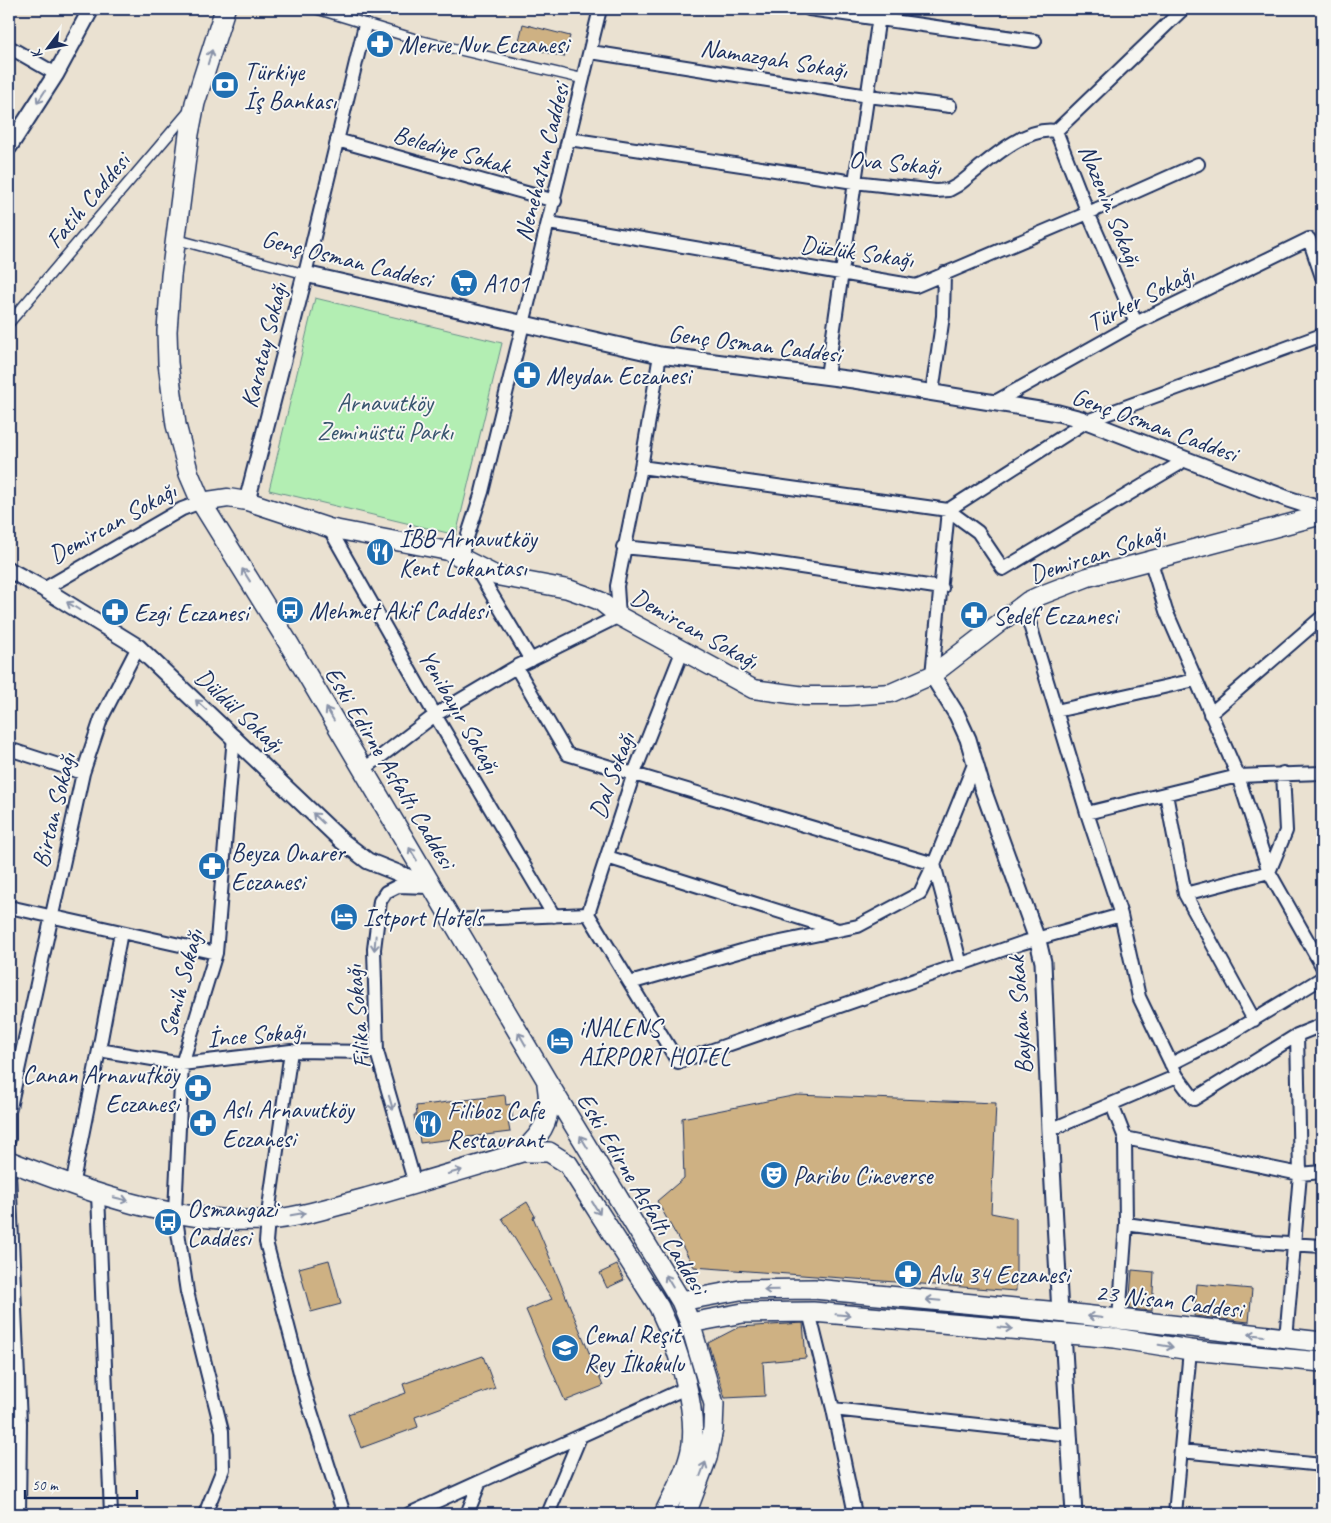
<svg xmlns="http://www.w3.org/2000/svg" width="1331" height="1523" font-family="Caveat,sans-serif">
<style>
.green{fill:#b3eeb3;stroke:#678e88}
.building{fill:#ceb183;stroke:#1b2f5e}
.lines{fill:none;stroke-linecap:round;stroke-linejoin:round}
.pedestrian-casing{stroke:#1b2f5e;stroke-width:12}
.minor-casing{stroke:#1b2f5e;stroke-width:16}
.tertiary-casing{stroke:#1b2f5e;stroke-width:19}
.secondary-casing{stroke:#1b2f5e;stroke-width:21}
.primary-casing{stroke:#1b2f5e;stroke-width:22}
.pedestrian{stroke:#f6f6f2;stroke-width:9}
.minor{stroke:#f6f6f2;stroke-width:12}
.tertiary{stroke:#f6f6f2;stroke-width:15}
.secondary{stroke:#f6f6f2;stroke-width:18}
.primary{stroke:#f6f6f2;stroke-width:19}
.oneway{stroke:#8892a8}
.labels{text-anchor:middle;stroke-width:4;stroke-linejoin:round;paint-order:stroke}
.poi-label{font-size:25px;fill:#1b2f5e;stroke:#f6f6f2;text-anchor:start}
.street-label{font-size:25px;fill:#1b2f5e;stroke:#f6f6f2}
.park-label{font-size:25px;fill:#39556f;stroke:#f6f6f2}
</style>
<rect width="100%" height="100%" fill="#eae1d1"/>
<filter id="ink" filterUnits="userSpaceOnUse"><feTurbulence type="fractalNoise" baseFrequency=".02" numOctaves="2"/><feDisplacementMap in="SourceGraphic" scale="10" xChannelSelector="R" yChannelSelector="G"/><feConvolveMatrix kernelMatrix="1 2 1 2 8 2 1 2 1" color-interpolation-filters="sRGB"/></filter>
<g filter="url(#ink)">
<!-- green -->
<path class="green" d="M315 298 502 343 456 535 269 490Z"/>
<!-- building -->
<path class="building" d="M523 24 570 36 564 57 518 45Z
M505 1095 506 1105 511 1104 513 1120 508 1121 510 1132 420 1143 419 1134H416L414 1115H417L416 1106Z
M797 1095 996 1103 991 1213 1016 1218V1291L694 1267 657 1201 684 1178 682 1118Z
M527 1202 535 1216 533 1217 603 1386 565 1401 526 1310 552 1299 502 1218Z
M329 1260 341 1304 311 1312 299 1268Z
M617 1265 624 1280 607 1288 600 1273Z
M1132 1270 1154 1272 1152 1311 1129 1309Z
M1197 1284 1252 1289 1249 1322 1194 1316Z
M803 1323 806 1358 763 1362 765 1396 725 1398 708 1343 739 1327Z
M483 1356 495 1388 415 1417 418 1427 361 1448 348 1414 406 1393 403 1384Z"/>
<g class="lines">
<!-- pedestrian casing -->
<g class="pedestrian-casing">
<path id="pedestrian" d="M317 9 422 41 584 79
M175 239 305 274
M9 323 190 110"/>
</g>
<!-- minor casing -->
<g class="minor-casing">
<path id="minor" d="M809 9 1035 41
M9 47 56 74
M591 52 868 96 950 106
M1056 131 1088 213 1136 323
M569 139 854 182 936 191 949 190 958 185C983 166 1024 125 1056 131L1183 9
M337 140 555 201
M549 223 916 286 1088 213 1198 164
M305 274 365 25
M827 376 880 9
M932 393 943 316 944 273
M995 402 1136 323 1309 239 1322 277
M641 467 948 510 978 532 1003 569 1179 464 1183 459
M329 528 435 715 554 916
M623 547 746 559 942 588
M461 556 482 492 600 9
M1150 559 1166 611 1238 776 1269 872 1322 966
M474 565 531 660
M44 589 182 509 201 502
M1024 605 1087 813 1121 915 1139 997 1177 1076 1194 1099 1297 1035 1322 1025
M516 667 567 754 934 864 961 965
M932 675 948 510 1087 421 1322 335
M1056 711 1195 680
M1210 714 1322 617
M9 749 83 773
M363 770 435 715 516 667 619 616 617 586 641 467 660 355
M1166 794 1185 894 1254 1020
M1087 813 1238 776 1322 773
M607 857 838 930
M1185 894 1269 872 1286 831 1283 773
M9 907 216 953
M588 914 633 776 682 652
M452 920 588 914 678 1062 1022 943 1121 915
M630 983 752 948 858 926 920 893 934 864 975 762
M99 1050 121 932
M291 1051 269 1207 266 1242 307 1399 344 1514
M1171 1064 1228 1035 1322 978
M1112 1105 1125 1138 1126 1224 1119 1319
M1050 1130 1177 1076
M1125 1138 1300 1174 1322 1172
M9 1139V1112L83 773 101 719 138 647
M9 1172 20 1423 19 1514
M415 1184 377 1052 374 949 380 901 386 892 398 886 428 887
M72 1186 99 1050 182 1064 291 1051 377 1052
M98 1194 111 1514
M1126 1224 1254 1242 1322 1246
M809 1312 833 1409 855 1514
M1286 1339 1300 1174 1297 1035
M833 1409 1070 1435
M1181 1451 1322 1465
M205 1514 223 1469 222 1431 187 1292 175 1212 182 1064 216 953 234 736
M409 1514 688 1387
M467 1514 480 1482
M548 1514 580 1437
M1175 1514 1190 1350"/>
</g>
<!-- tertiary casing -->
<g class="tertiary-casing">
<path id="tertiary" d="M9 147 56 74 91 9
M247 501 305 274 660 355 854 380 1058 413 1081 419 1288 499 1322 510
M9 570 44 589 138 647 342 841 368 861 433 887
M932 675 957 715 968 739 982 787 1039 945 1043 962 1050 1130 1060 1313
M1063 1333 1074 1514"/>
</g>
<!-- secondary casing -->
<g class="secondary-casing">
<path id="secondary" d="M201 502 228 498 247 501 329 528 448 551 497 576 568 589 585 595 600 601 619 616 753 689 805 696H847L891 693 932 675 1028 601 1039 596 1088 577 1322 515"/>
</g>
<!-- primary casing -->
<g class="primary-casing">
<path id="primary" d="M225 9 195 103 189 134 171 276 167 331 168 363 176 425 189 474 201 502 289 644 547 1081 681 1301 690 1323 714 1404 713 1429 707 1458 686 1514
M522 1152H549L568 1164 659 1307C677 1345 702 1417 689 1458 684 1477 672 1496 664 1514
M9 1161C89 1193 178 1224 266 1220 299 1218 334 1206 366 1198 418 1183 470 1168 522 1152 546 1131 552 1116 547 1084
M681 1301 740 1290 814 1289 1048 1311 1322 1342
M690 1323 743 1313 813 1312 1115 1338 1190 1350 1322 1362"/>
</g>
<!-- pedestrian -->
<use href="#pedestrian" class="pedestrian"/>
<!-- minor -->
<use href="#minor" class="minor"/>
<!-- tertiary -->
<use href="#tertiary" class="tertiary"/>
<!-- secondary -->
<use href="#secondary" class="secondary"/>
<!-- primary -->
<use href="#primary" class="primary"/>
</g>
<!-- one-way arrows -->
<defs><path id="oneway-shaft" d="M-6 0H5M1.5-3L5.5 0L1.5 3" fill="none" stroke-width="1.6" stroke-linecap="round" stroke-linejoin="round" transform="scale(1.25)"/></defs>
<g class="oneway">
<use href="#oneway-shaft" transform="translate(210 57) rotate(-73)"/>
<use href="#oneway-shaft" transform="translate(41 97) rotate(123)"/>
<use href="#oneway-shaft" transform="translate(246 575) rotate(-122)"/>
<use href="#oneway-shaft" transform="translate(73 606) rotate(-148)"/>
<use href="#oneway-shaft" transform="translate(201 705) rotate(-137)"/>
<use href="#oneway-shaft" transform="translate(330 714) rotate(-121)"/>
<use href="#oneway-shaft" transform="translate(318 818) rotate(-136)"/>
<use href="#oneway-shaft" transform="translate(413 854) rotate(-121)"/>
<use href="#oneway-shaft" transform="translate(375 943) rotate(95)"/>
<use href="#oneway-shaft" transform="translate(522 1039) rotate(-120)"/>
<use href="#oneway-shaft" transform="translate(391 1103) rotate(74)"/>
<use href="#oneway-shaft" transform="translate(584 1142) rotate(-121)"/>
<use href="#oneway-shaft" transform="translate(455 1172) rotate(-16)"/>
<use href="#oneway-shaft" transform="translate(121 1199) rotate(13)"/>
<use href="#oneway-shaft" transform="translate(596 1208) rotate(58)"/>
<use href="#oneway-shaft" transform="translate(298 1214) rotate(-10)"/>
<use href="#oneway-shaft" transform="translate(669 1281) rotate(-121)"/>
<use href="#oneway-shaft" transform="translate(771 1290) rotate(179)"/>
<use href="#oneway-shaft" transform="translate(933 1300) rotate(-175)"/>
<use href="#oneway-shaft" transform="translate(843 1315) rotate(5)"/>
<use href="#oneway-shaft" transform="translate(1095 1317) rotate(-173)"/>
<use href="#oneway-shaft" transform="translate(1005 1328) rotate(5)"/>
<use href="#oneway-shaft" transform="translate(1256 1335) rotate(-173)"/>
<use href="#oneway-shaft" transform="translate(1166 1346) rotate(9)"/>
<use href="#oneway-shaft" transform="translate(703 1469) rotate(-69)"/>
</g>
</g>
<!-- icons -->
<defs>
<g id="pharmacy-disc" transform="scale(1.4375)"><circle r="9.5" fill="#1f6fb2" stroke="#f6f6f2"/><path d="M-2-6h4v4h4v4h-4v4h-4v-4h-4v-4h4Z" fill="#fff"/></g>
<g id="bank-disc" transform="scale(1.4375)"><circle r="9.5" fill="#1f6fb2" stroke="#f6f6f2"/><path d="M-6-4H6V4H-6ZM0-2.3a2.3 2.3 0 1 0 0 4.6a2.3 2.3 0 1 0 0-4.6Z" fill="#fff"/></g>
<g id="supermarket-disc" transform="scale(1.4375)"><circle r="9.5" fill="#1f6fb2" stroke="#f6f6f2"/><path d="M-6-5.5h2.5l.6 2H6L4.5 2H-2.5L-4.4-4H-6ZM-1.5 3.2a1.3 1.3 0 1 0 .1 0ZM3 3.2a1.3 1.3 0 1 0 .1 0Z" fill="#fff"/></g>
<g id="restaurant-disc" transform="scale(1.4375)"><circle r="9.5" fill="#1f6fb2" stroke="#f6f6f2"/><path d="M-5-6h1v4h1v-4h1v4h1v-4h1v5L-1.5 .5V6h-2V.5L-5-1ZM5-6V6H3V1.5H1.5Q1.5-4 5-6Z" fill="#fff"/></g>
<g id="bus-disc" transform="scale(1.4375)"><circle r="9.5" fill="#1f6fb2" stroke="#f6f6f2"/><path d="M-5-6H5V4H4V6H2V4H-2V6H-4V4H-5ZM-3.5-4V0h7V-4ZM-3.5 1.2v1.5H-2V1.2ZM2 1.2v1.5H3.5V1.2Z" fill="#fff"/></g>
<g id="hotel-disc" transform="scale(1.4375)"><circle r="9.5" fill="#1f6fb2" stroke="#f6f6f2"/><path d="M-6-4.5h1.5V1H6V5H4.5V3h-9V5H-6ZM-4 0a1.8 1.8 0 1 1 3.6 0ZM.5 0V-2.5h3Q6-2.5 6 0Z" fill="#fff"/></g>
<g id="theatre-disc" transform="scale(1.4375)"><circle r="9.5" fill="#1f6fb2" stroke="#f6f6f2"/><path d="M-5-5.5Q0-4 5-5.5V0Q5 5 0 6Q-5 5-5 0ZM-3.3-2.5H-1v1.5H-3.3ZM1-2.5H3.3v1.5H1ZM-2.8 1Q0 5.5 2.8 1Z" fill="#fff"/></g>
<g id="school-disc" transform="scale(1.4375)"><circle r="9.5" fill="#1f6fb2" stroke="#f6f6f2"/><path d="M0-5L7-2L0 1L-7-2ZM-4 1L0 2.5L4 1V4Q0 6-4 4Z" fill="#fff"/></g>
</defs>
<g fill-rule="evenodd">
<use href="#pharmacy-disc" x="380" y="44"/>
<use href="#bank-disc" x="225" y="85"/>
<use href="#supermarket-disc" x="464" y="283"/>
<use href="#pharmacy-disc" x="527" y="375"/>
<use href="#restaurant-disc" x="380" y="552"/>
<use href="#bus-disc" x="290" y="610"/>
<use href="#pharmacy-disc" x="115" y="612"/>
<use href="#pharmacy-disc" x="974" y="615"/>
<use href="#pharmacy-disc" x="212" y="866"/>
<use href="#hotel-disc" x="344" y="917"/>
<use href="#hotel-disc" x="560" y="1041"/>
<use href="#pharmacy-disc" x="198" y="1088"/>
<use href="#pharmacy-disc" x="203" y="1123"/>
<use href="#restaurant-disc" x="428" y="1124"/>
<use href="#theatre-disc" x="774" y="1175"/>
<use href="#bus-disc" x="168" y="1222"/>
<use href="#pharmacy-disc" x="908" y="1274"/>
<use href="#school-disc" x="565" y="1348"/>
</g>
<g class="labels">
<!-- poi labels -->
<g class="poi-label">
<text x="399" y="53">Merve Nur Eczanesi</text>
<text x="244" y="80">Türkiye<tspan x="244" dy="29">İş Bankası</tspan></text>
<text x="483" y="292">A101</text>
<text x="546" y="384">Meydan Eczanesi</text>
<text x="399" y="547">İBB Arnavutköy<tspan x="399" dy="29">Kent Lokantası</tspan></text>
<text x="309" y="619">Mehmet Akif Caddesi</text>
<text x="134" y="621">Ezgi Eczanesi</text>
<text x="993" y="624">Sedef Eczanesi</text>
<text x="231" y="861">Beyza Onarer<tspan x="231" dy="29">Eczanesi</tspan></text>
<text x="363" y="926">Istport Hotels</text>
<text x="579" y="1036">iNALENS<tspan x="579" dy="29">AİRPORT HOTEL</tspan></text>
<text x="179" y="1083" text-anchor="end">Canan Arnavutköy<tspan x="179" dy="29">Eczanesi</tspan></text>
<text x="222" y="1118">Aslı Arnavutköy<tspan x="222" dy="29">Eczanesi</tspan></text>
<text x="447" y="1119">Filiboz Cafe<tspan x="447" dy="29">Restaurant</tspan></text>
<text x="793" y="1184">Paribu Cineverse</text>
<text x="187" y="1217">Osmangazi<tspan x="187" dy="29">Caddesi</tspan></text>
<text x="927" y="1283">Avlu 34 Eczanesi</text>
<text x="584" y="1343">Cemal Reşit<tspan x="584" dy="29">Rey İlkokulu</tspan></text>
</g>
<!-- street labels -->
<g class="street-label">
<text transform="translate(774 58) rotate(9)" y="9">Namazgah Sokağı</text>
<text transform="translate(452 149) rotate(16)" y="9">Belediye Sokak</text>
<text transform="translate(541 162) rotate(-76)" y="9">Nenehatun Caddesi</text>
<text transform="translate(895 162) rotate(5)" y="9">Ova Sokağı</text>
<text transform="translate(87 200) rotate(-50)" y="9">Fatih Caddesi</text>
<text transform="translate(1111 205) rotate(68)" y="9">Nazenin Sokağı</text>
<text transform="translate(857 251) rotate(8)" y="9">Düzlük Sokağı</text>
<text transform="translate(347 258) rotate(14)" y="9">Genç Osman Caddesi</text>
<text transform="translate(1140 298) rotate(-27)" y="9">Türker Sokağı</text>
<text transform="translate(755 343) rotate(7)" y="9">Genç Osman Caddesi</text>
<text transform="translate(263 345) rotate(-76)" y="9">Karatay Sokağı</text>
<text transform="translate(1155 424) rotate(20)" y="9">Genç Osman Caddesi</text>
<text transform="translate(112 522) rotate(-29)" y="9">Demircan Sokağı</text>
<text transform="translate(1097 553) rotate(-18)" y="9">Demircan Sokağı</text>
<text transform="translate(695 628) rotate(29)" y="9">Demircan Sokağı</text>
<text transform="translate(240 710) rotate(43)" y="9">Düldül Sokağı</text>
<text transform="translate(460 711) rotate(60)" y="9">Yenibayır Sokağı</text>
<text transform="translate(391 767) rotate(59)" y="9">Eski Edirne Asfaltı Caddesi</text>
<text transform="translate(611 775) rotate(-70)" y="9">Dal Sokağı</text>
<text transform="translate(53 810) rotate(-76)" y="9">Birtan Sokağı</text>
<text transform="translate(180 983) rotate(-75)" y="9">Semih Sokağı</text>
<text transform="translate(1019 1015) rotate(-94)" y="9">Baykan Sokak</text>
<text transform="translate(357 1017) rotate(-95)" y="9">Filika Sokağı</text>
<text transform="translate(256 1034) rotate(-5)" y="9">İnce Sokağı</text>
<text transform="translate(643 1193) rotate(59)" y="9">Eski Edirne Asfaltı Caddesi</text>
<text transform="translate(1169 1300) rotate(7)" y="9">23 Nisan Caddesi</text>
</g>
<!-- park labels -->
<g class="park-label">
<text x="385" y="411">Arnavutköy<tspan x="385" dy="29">Zeminüstü Parkı</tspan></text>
</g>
</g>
<!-- margin -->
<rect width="1331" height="1523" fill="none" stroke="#f6f6f2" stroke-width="30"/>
<rect x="15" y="15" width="1301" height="1493" fill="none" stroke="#1b2f5e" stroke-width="2" filter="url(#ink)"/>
<!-- north arrow -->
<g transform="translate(48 48) rotate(238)" stroke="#f6f6f2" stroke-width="4" paint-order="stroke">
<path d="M0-4L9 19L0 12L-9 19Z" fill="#1b2f5e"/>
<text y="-8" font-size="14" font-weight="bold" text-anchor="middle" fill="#1b2f5e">K</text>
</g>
<!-- scale -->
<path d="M25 1490v8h112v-8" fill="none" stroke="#1b2f5e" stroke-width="2.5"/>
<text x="32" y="1490" font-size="15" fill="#1b2f5e" stroke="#f6f6f2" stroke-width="4" paint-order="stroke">50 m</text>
</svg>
